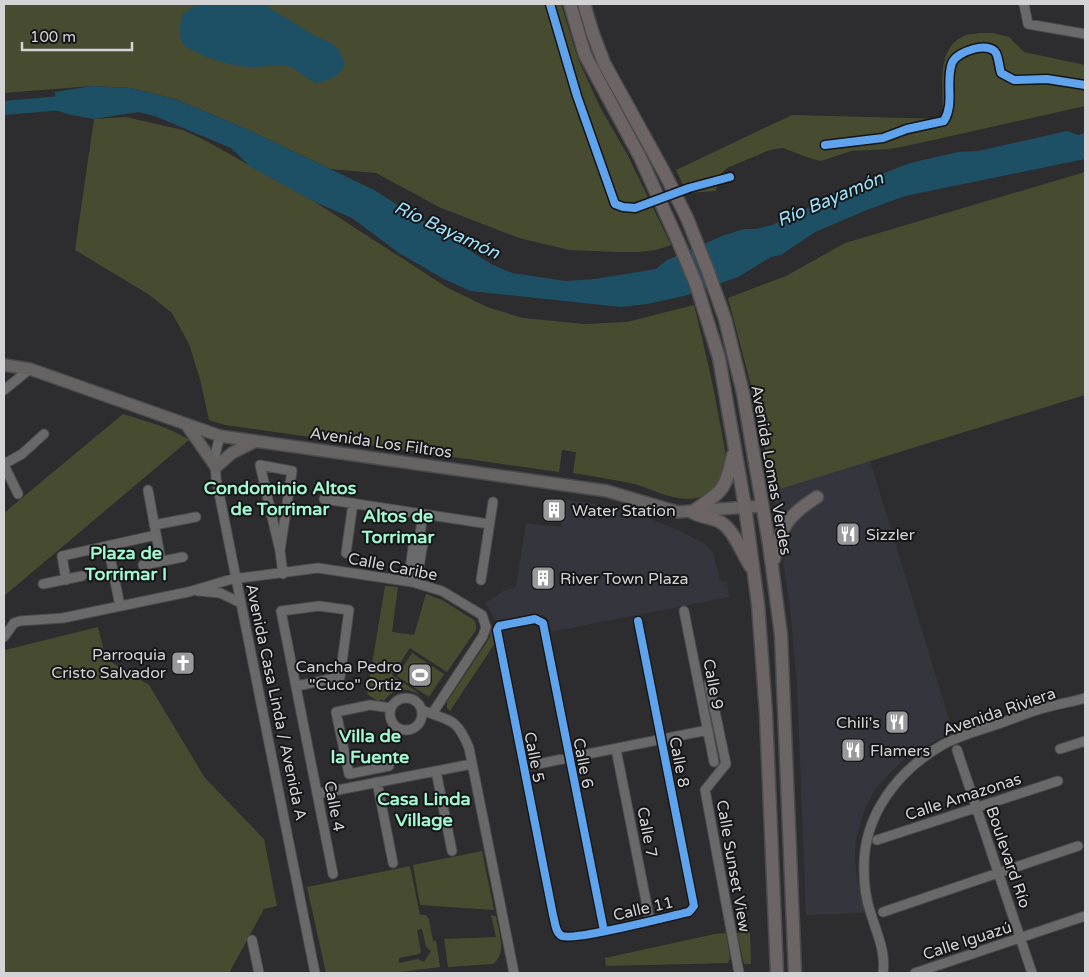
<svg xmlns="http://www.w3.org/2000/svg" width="1089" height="977" font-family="'Varela Round',sans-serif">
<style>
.built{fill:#34353d}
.green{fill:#474c30;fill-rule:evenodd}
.water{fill:#1d5064}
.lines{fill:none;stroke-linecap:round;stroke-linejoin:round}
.river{stroke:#1d5064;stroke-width:14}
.minor-casing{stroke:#4b4b4d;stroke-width:11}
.major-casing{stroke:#4b4b4d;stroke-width:14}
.highway-casing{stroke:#4b4b4d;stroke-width:15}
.minor{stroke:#69696a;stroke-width:9}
.major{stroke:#676363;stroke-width:11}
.highway{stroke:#6c6465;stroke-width:12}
.cycleway-casing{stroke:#151517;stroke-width:11}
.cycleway{stroke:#60a3ed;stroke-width:8}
.labels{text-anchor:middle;stroke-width:4;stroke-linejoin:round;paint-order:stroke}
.street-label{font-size:16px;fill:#d3d3d6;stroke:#151517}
.poi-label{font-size:16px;fill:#d3d3d6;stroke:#151517;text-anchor:start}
.water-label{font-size:18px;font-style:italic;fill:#9de1fc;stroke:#151517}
.neighbourhood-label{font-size:18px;font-weight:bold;fill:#a2f8d0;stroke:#151517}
</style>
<rect width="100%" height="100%" fill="#2d2d2f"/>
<!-- built -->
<path class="built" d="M870 460 953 732 910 754 882 781 875 790 865 809 856 838 855 855 856 872 866 913 806 915 797 685 790 609 773 491Z
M564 499 630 510 682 532 703 543 713 552 720 580 727 582 729 597 551 632 549 621 546 617 543 615H529L497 622 485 603 503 591 516 587 526 523 561 527Z"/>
<!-- green -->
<path class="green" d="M4 4H561L578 59 600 107 627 154 671 245 656 250 639 252H617L569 250 519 238 441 208 376 173 330 169 249 130 175 99 131 88 92 86 4 93Z
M979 33H993L1009 37 1024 52 1085 65V106L911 145 890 149 851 151 821 161 812 159 783 148 770 150 727 168 718 177 716 191 687 193 676 170 792 115 943 119C944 93 934 49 964 36 968 34 974 34 979 33Z
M126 117 183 130 208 142 315 202 448 288 487 307 523 318 584 324 627 322 694 305C704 346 714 387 721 429 723 440 727 455 725 466 721 485 708 499 688 499 667 499 649 487 630 483 611 479 592 476 573 473L576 452 562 450 559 472 225 425 209 420 200 379 189 344 172 313 148 294 75 250 94 119Z
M1085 172V395L773 491 756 404 728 298 786 276 845 243Z
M123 414C145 421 170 427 189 440L4 596V513Z
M385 586 398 587 392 632 414 635 426 594 442 600 474 620 476 624V630L447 672 410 648 392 675 420 694C404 689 397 685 384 701L381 699 379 702 367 694Z
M491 623 495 643 450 711 447 708V702L490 637Z
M98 627 106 659 149 685 205 778 264 839 277 906 264 909 229 973H4V653L5 650Z
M412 653 444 674 429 697 397 676Z
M482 851 494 910 420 905 413 865Z
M410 866 420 915H426L429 919 433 941H436L440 967 392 973H326L307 887ZM422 929 426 947 431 951 424 962 418 959 399 963V958L419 954 421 952 417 930Z
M491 915 496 916C498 931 508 953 493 964L448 967 444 939 496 937Z
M750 932 751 964H744L737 933Z
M726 933 730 958 728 963 606 966 605 958 715 934Z"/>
<!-- water -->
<path class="water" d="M196 4H263L317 37 331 43 339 50 345 64C339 77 330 80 317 83 307 80 300 71 290 67 278 63 261 68 248 67 226 65 202 57 183 45L179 33 182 15Z
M92 86 131 88 175 99 249 130 374 190 491 264 512 273 566 281 595 279 656 269 667 260 722 236 744 229H756L772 225 799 213 838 191 910 163 958 152 978 151 1067 131 1078 135 1085 133V159L905 196 867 210 815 232 781 255 771 257 738 277 684 296 647 304 621 307 470 291 442 278 399 253 352 218 315 202 251 167 231 148 155 116 138 112 94 119 67 114 55 110V92Z"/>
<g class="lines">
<!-- river -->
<path class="river" d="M4 108 73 102"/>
<!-- minor casing -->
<g class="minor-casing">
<path id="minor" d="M1024 4 1028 24 1085 34
M4 390 30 369
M220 436 215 455 216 478 315 973
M4 464 22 454 44 434
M4 465 18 494
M148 490 161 561
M324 499 489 524
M154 525 196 517
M108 546 120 606
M280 551 260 465 292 471 280 551 283 574
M346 553 353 503
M143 565 183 557
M412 579 418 577V573L423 543 420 534 423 514
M66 580 62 556 156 535
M481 580 493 502
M412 582V579L409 575 414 541 420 534
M43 584 82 576
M198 591 220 593 241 603
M684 611 714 762
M4 637 14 623 20 621 63 618 188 592 232 579 318 568 412 582 442 591 482 615 486 627 483 636 432 714
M709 683 726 764 705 790 739 973
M297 686 340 677 349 610 319 606 281 611 333 874
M390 714a16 16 0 1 1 32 0a16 16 0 1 1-32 0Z
M422 710C450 722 456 716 469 748L514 973
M616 749 650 921
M1060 749 1085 741
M957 750 1032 973
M389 766 349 774 336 712 370 705 391 708
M523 767 708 730
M436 771 452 851
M377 782 393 863
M317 794 472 764
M877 840 1058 781
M883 912 1078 846
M604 931 543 623 535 619 499 626 497 630 553 915C555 921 555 933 562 936 575 941 670 916 689 912L694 906 638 621
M252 940 259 973
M883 973C886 952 877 934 871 914 866 900 864 884 864 869 863 815 898 770 944 744 961 735 980 730 998 724 1013 719 1029 712 1044 708 1058 704 1072 702 1085 698
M915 973 1085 916"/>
</g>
<!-- major casing -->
<g class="major-casing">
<path id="major" d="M4 365 30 369 220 436 607 491 678 512 762 506
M186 424 216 467 232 453 256 441"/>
</g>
<!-- highway casing -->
<g class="highway-casing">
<path id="highway" d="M570 4 585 55 640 157 678 241 696 284 719 358 745 507 758 604 766 714 777 973
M584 4 593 34 604 63 664 172 687 218 708 271 725 319 743 393 769 544 781 635 795 973
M733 455C725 494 721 491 692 512 701 518 713 517 722 523 735 532 742 554 751 567
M774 559C779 527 790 514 817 497"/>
</g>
<!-- minor -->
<use href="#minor" class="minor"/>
<!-- major -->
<use href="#major" class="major"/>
<!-- highway -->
<use href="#highway" class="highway"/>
<!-- cycleway casing -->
<g class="cycleway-casing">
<path id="cycleway" d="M550 4 577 96 615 204 623 207 635 208 689 188 730 177
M825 145 883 138 907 129 944 121C955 103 945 82 952 63 957 51 989 41 996 53 999 59 999 67 1001 73L1014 80 1047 79 1085 85
M604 931 543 623 535 619 499 626 497 630 553 915C555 921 555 933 562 936 575 941 670 916 689 912L694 906 638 621"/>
</g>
<!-- cycleway -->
<use href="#cycleway" class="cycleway"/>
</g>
<!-- icons -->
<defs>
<g id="building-square" transform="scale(1.25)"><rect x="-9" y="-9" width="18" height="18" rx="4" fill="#99999c" stroke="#151517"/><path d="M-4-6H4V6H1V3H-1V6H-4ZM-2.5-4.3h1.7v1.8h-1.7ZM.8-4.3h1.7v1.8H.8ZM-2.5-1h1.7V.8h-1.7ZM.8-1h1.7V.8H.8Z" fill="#fff"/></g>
<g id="restaurant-square" transform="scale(1.25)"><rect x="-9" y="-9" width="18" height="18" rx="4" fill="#99999c" stroke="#151517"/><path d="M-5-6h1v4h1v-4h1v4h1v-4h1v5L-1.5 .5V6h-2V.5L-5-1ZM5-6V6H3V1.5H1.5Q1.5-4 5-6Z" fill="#fff"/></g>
<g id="church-square" transform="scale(1.25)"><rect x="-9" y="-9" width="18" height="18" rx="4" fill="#99999c" stroke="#151517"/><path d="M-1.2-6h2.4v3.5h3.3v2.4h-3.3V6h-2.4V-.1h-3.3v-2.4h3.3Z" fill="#fff"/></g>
<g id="stadium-square" transform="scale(1.25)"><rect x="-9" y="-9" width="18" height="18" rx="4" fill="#99999c" stroke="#151517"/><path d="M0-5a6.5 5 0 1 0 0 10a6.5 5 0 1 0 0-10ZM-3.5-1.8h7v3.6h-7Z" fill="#fff"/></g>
</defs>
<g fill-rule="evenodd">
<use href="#building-square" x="554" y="510"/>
<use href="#restaurant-square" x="848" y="534"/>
<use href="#building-square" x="543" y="578"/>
<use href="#church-square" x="183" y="663"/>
<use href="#stadium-square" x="420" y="675"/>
<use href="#restaurant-square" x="897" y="722"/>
<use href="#restaurant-square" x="853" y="750"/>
</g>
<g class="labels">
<!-- street labels -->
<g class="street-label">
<text transform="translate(381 442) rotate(8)" y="6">Avenida Los Filtros</text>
<text transform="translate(772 470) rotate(80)" y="6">Avenida Lomas Verdes</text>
<text transform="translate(393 566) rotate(11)" y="6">Calle Caribe</text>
<text transform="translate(714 684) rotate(79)" y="6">Calle 9</text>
<text transform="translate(277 702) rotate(78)" y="6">Avenida Casa Linda / Avenida A</text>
<text transform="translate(999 711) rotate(-19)" y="6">Avenida Riviera</text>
<text transform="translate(535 757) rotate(79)" y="6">Calle 5</text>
<text transform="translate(680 762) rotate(79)" y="6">Calle 8</text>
<text transform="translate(584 763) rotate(79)" y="6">Calle 6</text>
<text transform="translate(963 796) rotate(-18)" y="6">Calle Amazonas</text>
<text transform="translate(335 806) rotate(79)" y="6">Calle 4</text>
<text transform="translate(648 832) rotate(79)" y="6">Calle 7</text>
<text transform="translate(1009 857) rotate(71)" y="6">Boulevard Río</text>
<text transform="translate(734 866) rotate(80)" y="6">Calle Sunset View</text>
<text transform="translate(643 908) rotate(-13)" y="6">Calle 11</text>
<text transform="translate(967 940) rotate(-18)" y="6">Calle Iguazú</text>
</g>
<!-- poi labels -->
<g class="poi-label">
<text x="572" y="516">Water Station</text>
<text x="866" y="540">Sizzler</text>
<text x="560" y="584">River Town Plaza</text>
<text x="166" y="660" text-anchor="end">Parroquia<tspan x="166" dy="18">Cristo Salvador</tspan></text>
<text x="402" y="672" text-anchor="end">Cancha Pedro<tspan x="402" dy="18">"Cuco" Ortiz</tspan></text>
<text x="880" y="728" text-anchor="end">Chili's</text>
<text x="870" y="756">Flamers</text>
</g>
<!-- water labels -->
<g class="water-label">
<text transform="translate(830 199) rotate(-23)" y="6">Río Bayamón</text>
<text transform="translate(447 230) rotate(25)" y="6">Río Bayamón</text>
</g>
<!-- neighbourhood labels -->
<g class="neighbourhood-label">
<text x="280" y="494">Condominio Altos<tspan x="280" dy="21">de Torrimar</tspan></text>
<text x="398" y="522">Altos de<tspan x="398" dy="21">Torrimar</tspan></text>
<text x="126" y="559">Plaza de<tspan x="126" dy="21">Torrimar I</tspan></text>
<text x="370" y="742">Villa de<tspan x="370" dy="21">la Fuente</tspan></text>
<text x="424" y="805">Casa Linda<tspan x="424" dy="21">Village</tspan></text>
</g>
</g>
<!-- border -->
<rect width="1089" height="977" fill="none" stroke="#d3d3d6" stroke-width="10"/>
<!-- scale -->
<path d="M22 42v8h110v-8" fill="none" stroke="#d3d3d6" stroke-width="2.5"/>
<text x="30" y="42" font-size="15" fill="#d3d3d6" stroke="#151517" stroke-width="4" paint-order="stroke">100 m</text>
</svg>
